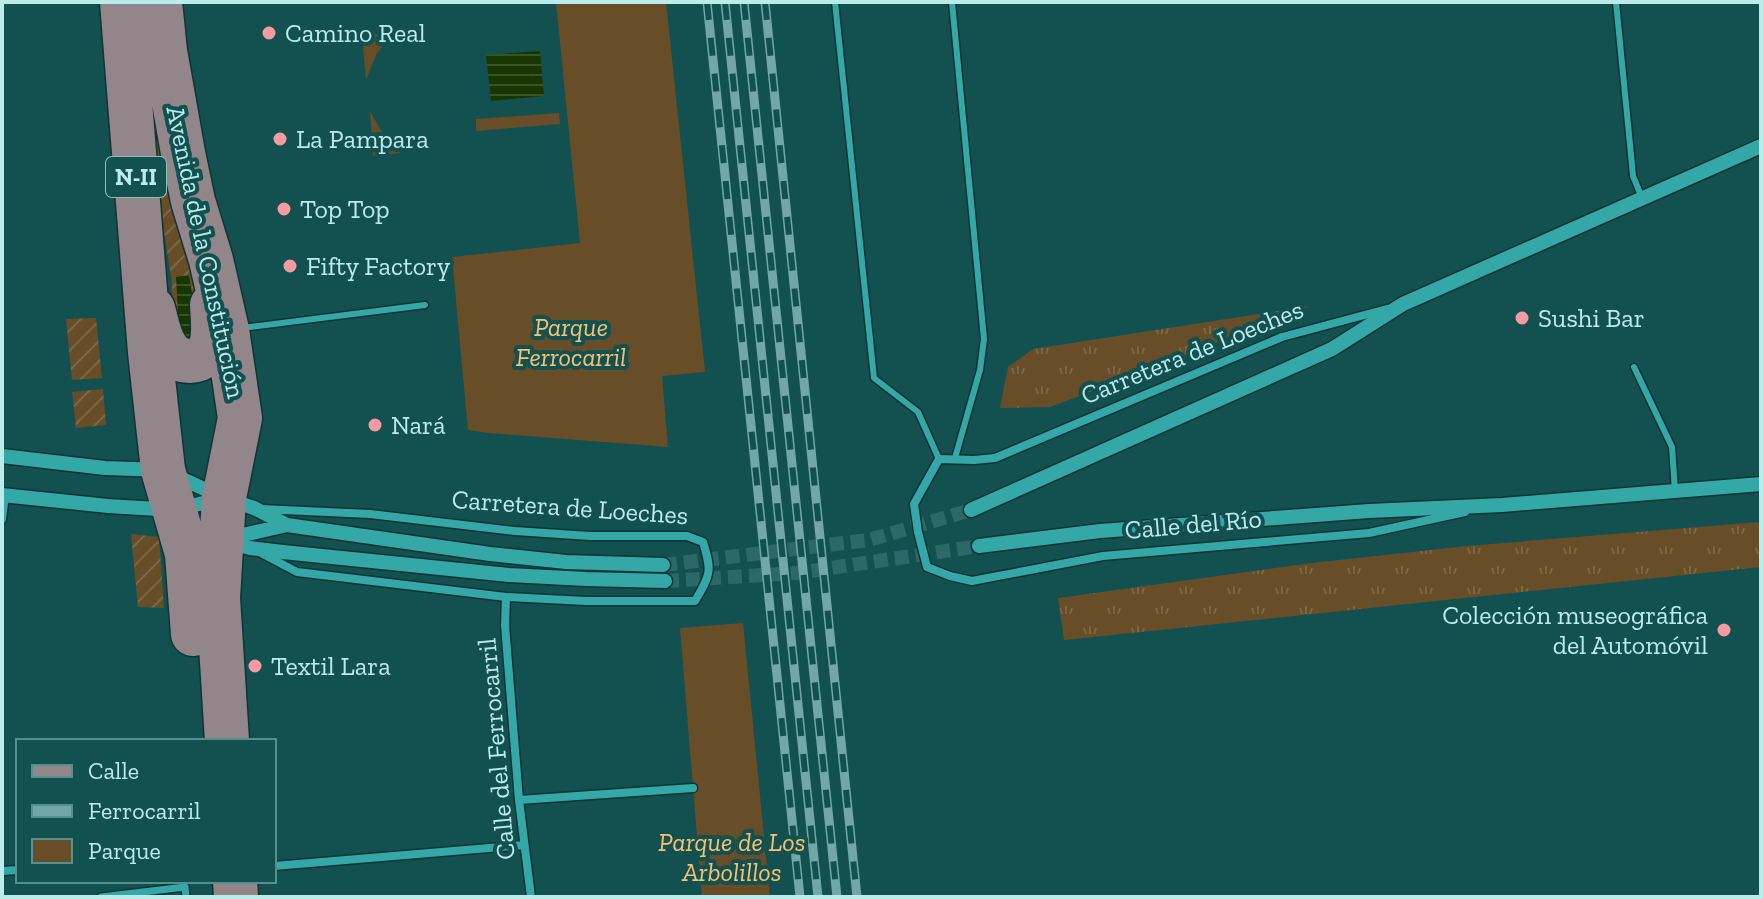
<svg xmlns="http://www.w3.org/2000/svg" width="1763" height="899" font-family="'Zilla Slab',serif">
<style>
.grass{fill:url(#grass-tufts)}
.park{fill:#674d28}
.garden{fill:url(#garden-furrows)}
.water{fill:url(#water-rules)}
.lines{fill:none;stroke-linecap:round;stroke-linejoin:round}
.tertiary-tunnel{stroke:#2c6868;stroke-width:14;stroke-dasharray:14 7;stroke-linecap:butt}
.service-casing{stroke:#103433;stroke-width:9}
.pedestrian-casing{stroke:#103433;stroke-width:10}
.minor-casing{stroke:#103433;stroke-width:11}
.tertiary-casing{stroke:#103433;stroke-width:17}
.primary-casing{stroke:#103433;stroke-width:47}
.service{stroke:#33a8a7;stroke-width:6}
.pedestrian{stroke:#33a8a7;stroke-width:7}
.minor{stroke:#33a8a7;stroke-width:8}
.tertiary{stroke:#33a8a7;stroke-width:14}
.primary{stroke:#92868b;stroke-width:44}
.rail-casing{stroke:#71a8a7;stroke-width:9}
.rail{stroke:#135151;stroke-width:6;stroke-dasharray:18;stroke-linecap:butt}
.poi-dot{fill:#f49aa2;stroke:#135151;stroke-width:3}
.labels{text-anchor:middle;stroke-width:8;stroke-linejoin:round;paint-order:stroke}
.shield{fill:#135151;stroke:#89bebd;stroke-width:2}
.shield-label{font-size:24px;font-weight:bold;fill:#bbeceb}
.poi-label{font-size:26px;fill:#bbeceb;stroke:#135151;text-anchor:start}
.street-label{font-size:26px;fill:#bbeceb;stroke:#135151}
.park-label{font-size:26px;font-style:italic;fill:#f9c171;stroke:#135151}
</style>
<defs>
<pattern id="grass-tufts" width="24" height="20" patternUnits="userSpaceOnUse" patternTransform="scale(2)"><rect width="24" height="20" fill="#674d28"/><path d="M3 7l-1-3M5 7V3M7 7l1-3M15 17l-1-3M17 17v-4M19 17l1-3" fill="none" stroke="#7b6747"/></pattern>
<pattern id="garden-furrows" width="10" height="10" patternUnits="userSpaceOnUse" patternTransform="scale(2)"><rect width="10" height="10" fill="#674d28"/><path d="M-1 1l2-2M0 10L10 0M9 11l2-2" fill="none" stroke="#7b6747"/></pattern>
<pattern id="water-rules" width="6" height="5" patternUnits="userSpaceOnUse" patternTransform="scale(2)"><rect width="6" height="5" fill="#183600"/><path d="M0 2.5h6" fill="none" stroke="#385325"/></pattern>
</defs>
<rect width="100%" height="100%" fill="#135151"/>
<!-- grass -->
<path class="grass" d="M1310 306 1138 374 1050 407 1000 408 1008 367 1033 349Z
M1760 522 1761 567 1064 640 1058 598 1312 563 1467 546Z"/>
<!-- park -->
<path class="park" d="M556 2H666L705 372 662 376 668 447 488 433 468 430 452 257 580 243Z
M390 33 389 37 376 55 366 80 362 35Z
M370 111 380 129 400 149V153L373 156Z
M559 113 560 124 476 131V119Z
M743 623 770 897H702L680 628Z"/>
<!-- garden -->
<path class="garden" d="M151 71 158 138 162 162 188 244 194 274 203 338 175 333 171 277 150 139Z
M96 318 102 378 72 380 66 319Z
M103 389 106 425 76 428 72 392Z
M131 534 159 537 164 608 138 607Z"/>
<!-- water -->
<path class="water" d="M540 51 544 96 491 101 486 55Z
M189 275 198 330 190 344 179 332 176 277Z"/>
<g class="lines">
<!-- tertiary-tunnel -->
<path class="tertiary-tunnel" d="M663 565 869 540 971 510
M665 581 797 573 979 546"/>
<!-- service casing -->
<g class="service-casing">
<path id="service" d="M835 2 874 378 918 412 939 459
M952 2 984 339 980 370 955 458
M1616 2 1632 165 1633 176 1642 198
M242 328 425 305
M1634 367 1672 447 1675 491"/>
</g>
<!-- pedestrian casing -->
<g class="pedestrian-casing">
<path id="pedestrian" d="M101 897 185 887 186 897"/>
</g>
<!-- minor casing -->
<g class="minor-casing">
<path id="minor" d="M1387 309 1282 337 995 458 974 460 939 459 914 504 918 532 927 567 950 576 972 581 1103 556 1369 533 1465 512
M2 519 5 495
M261 553 297 572 506 597 586 601H695C711 574 712 571 703 542L687 536H590L515 531 370 514 262 509
M506 597 505 625 519 800 531 897
M519 800 693 788
M274 866 524 845
M2 871 18 870"/>
</g>
<!-- tertiary casing -->
<g class="tertiary-casing">
<path id="tertiary" d="M2 456 105 468 163 470 224 498 254 508 287 525 490 554 566 562 663 565
M2 495 108 506 174 510 220 499
M971 510 1332 349 1403 304 1761 146
M225 539 287 525
M225 541 250 548 283 552 509 575 586 579 665 581
M979 546 1100 531 1369 511 1502 505 1761 484"/>
</g>
<!-- primary casing -->
<g class="primary-casing">
<path id="primary" d="M122 2 150 352 163 470 187 554 193 634
M160 2 165 51 183 153 193 201 211 260 227 330 240 418 224 498 218 598 227 741
M153 309C157 322 159 339 168 350 173 357 181 361 190 361 219 360 213 324 212 305
M235 881 236 897"/>
</g>
<!-- service -->
<use href="#service" class="service"/>
<!-- pedestrian -->
<use href="#pedestrian" class="pedestrian"/>
<!-- minor -->
<use href="#minor" class="minor"/>
<!-- tertiary -->
<use href="#tertiary" class="tertiary"/>
<!-- primary -->
<use href="#primary" class="primary"/>
<!-- rail casing -->
<g class="rail-casing">
<path id="rail" d="M707 2 800 897
M725 2 818 897
M744 2 837 897
M765 2 857 897"/>
</g>
<!-- rail -->
<use href="#rail" class="rail"/>
</g>
<!-- markers -->
<g class="poi-dot">
<circle cx="269" cy="33" r="8"/>
<circle cx="280" cy="139" r="8"/>
<circle cx="284" cy="209" r="8"/>
<circle cx="290" cy="266" r="8"/>
<circle cx="1522" cy="318" r="8"/>
<circle cx="375" cy="425" r="8"/>
<circle cx="1724" cy="630" r="8"/>
<circle cx="255" cy="666" r="8"/>
</g>
<g class="labels">
<!-- shield labels -->
<rect class="shield" x="106" y="157" width="60" height="40" rx="6"/>
<g class="shield-label">
<text x="136" y="185">N-II</text>
</g>
<!-- poi labels -->
<g class="poi-label">
<text x="285" y="42">Camino Real</text>
<text x="296" y="148">La Pampara</text>
<text x="300" y="218">Top Top</text>
<text x="306" y="275">Fifty Factory</text>
<text x="1538" y="327">Sushi Bar</text>
<text x="391" y="434">Nará</text>
<text x="1708" y="624" text-anchor="end">Colección museográfica<tspan x="1708" dy="30">del Automóvil</tspan></text>
<text x="271" y="675">Textil Lara</text>
</g>
<!-- street labels -->
<g class="street-label">
<text transform="translate(206 252) rotate(78)" y="9">Avenida de la Constitución</text>
<text transform="translate(1192 352) rotate(-22)" y="9">Carretera de Loeches</text>
<text transform="translate(570 507) rotate(4)" y="9">Carretera de Loeches</text>
<text transform="translate(1193 524) rotate(-5)" y="9">Calle del Río</text>
<text transform="translate(496 749) rotate(-95)" y="9">Calle del Ferrocarril</text>
</g>
<!-- park labels -->
<g class="park-label">
<text x="571" y="336">Parque<tspan x="571" dy="30">Ferrocarril</tspan></text>
<text x="732" y="851">Parque de Los<tspan x="732" dy="30">Arbolillos</tspan></text>
</g>
</g>
<!-- border -->
<rect width="1763" height="899" fill="none" stroke="#bbeceb" stroke-width="8"/>
<!-- legend -->
<rect x="16" y="739" width="260" height="144" fill="#135151" stroke="#568f8f" stroke-width="2"/>
<rect x="32" y="765" width="40" height="12" fill="#92868b" stroke="#568f8f" stroke-width="2"/>
<text x="88" y="779" font-size="24" fill="#bbeceb">Calle</text>
<rect x="32" y="805" width="40" height="12" fill="#71a8a7" stroke="#568f8f" stroke-width="2"/>
<text x="88" y="819" font-size="24" fill="#bbeceb">Ferrocarril</text>
<rect x="32" y="839" width="40" height="24" fill="#674d28" stroke="#568f8f" stroke-width="2"/>
<text x="88" y="859" font-size="24" fill="#bbeceb">Parque</text>
</svg>
